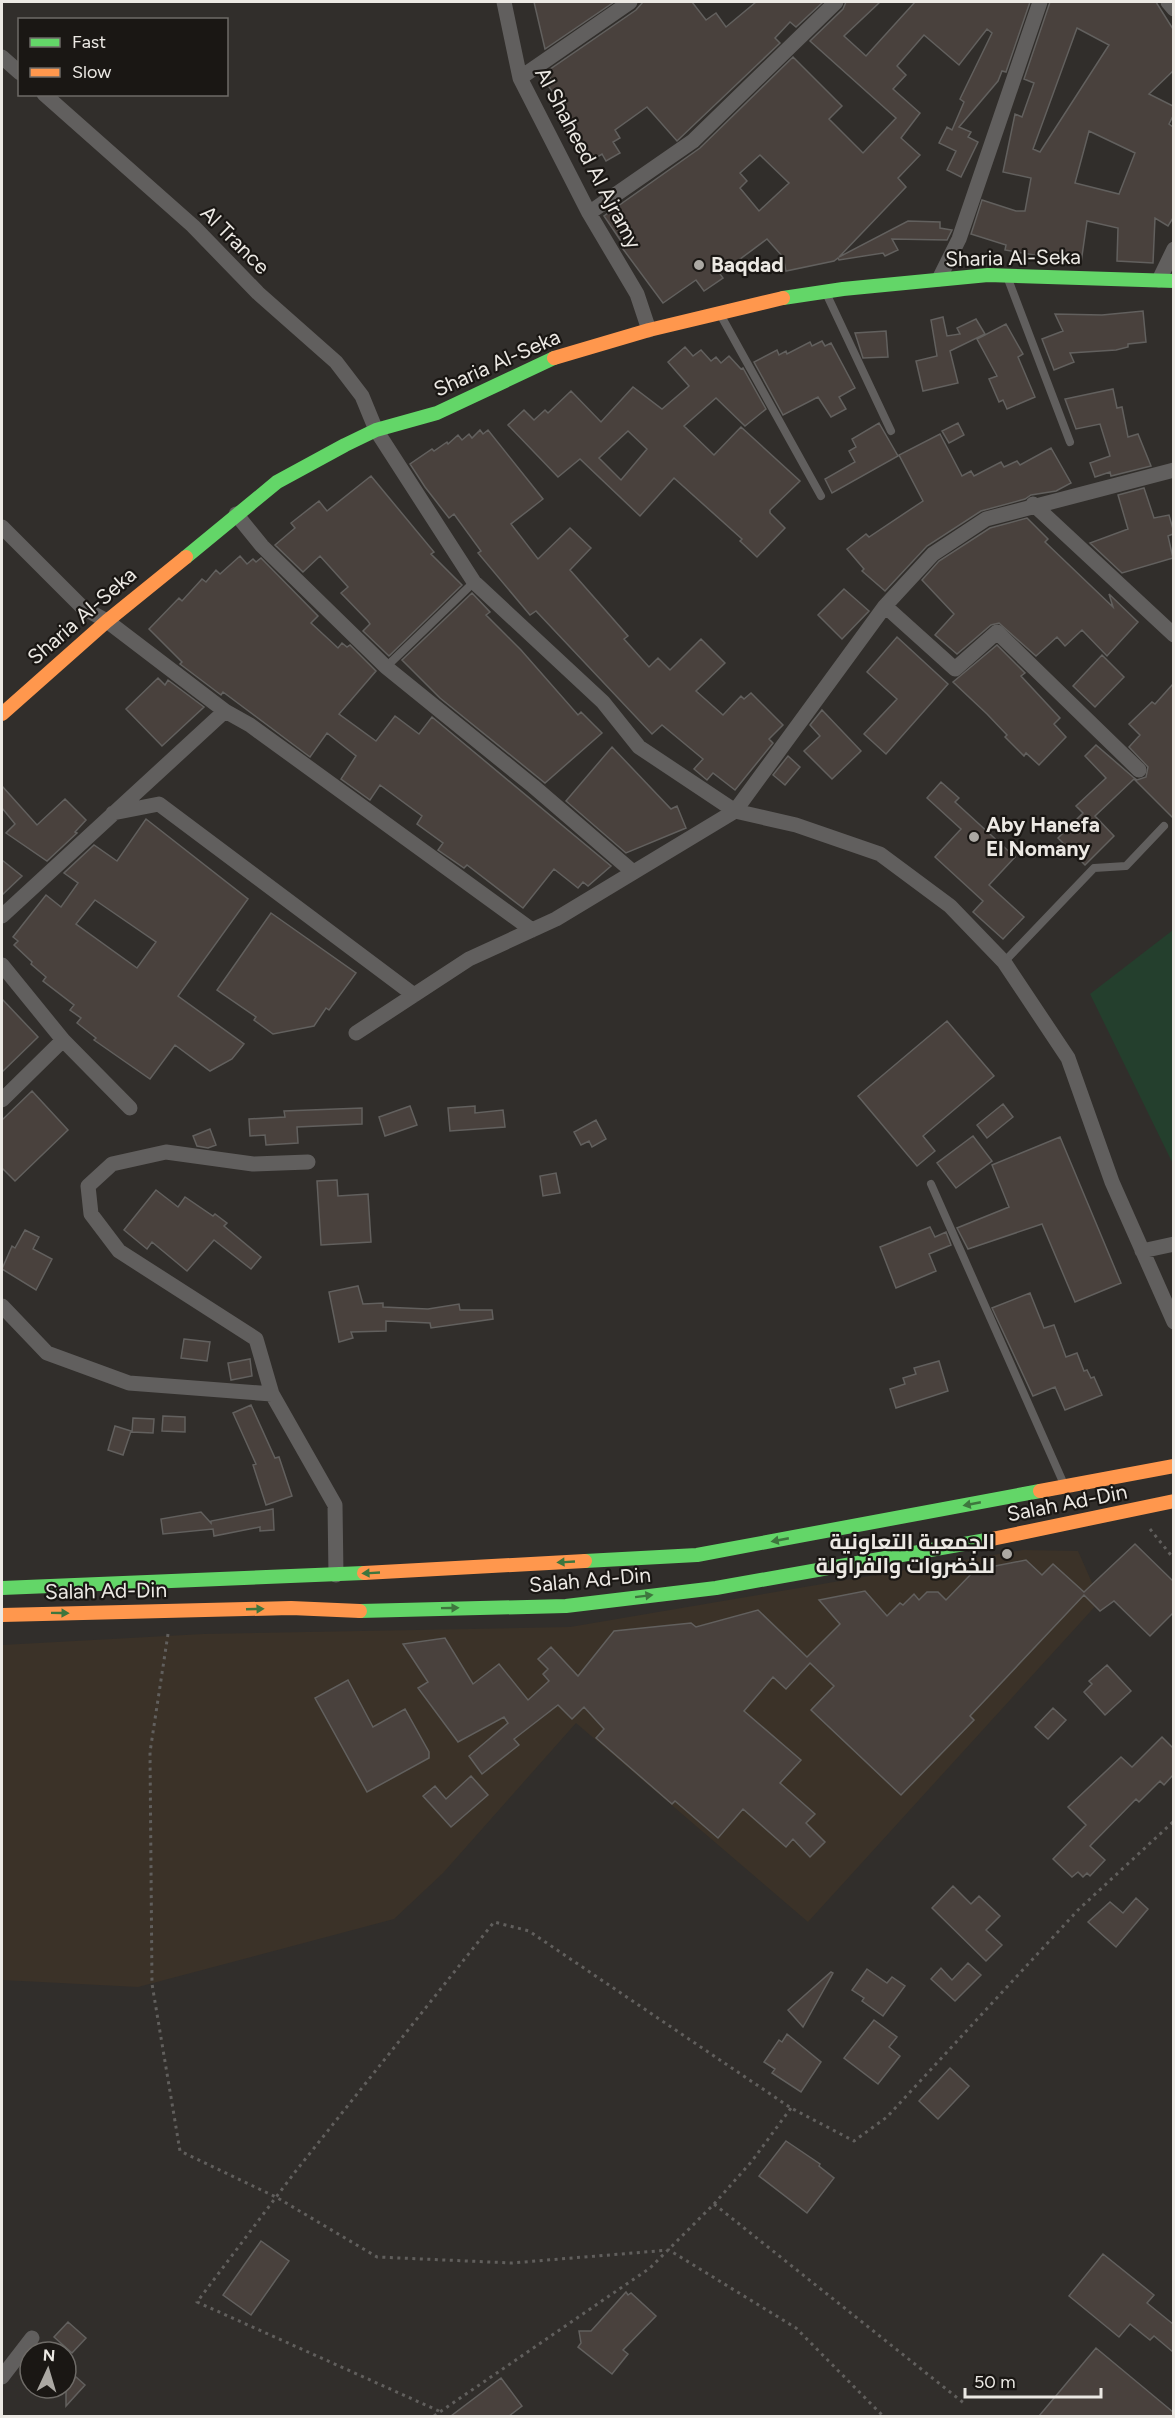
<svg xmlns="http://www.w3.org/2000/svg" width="1175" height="2418" font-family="Figtree,Cairo,sans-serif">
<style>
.built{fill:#3b3228}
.green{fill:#243f2d}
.building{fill:#49413d;stroke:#62605e;stroke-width:1.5;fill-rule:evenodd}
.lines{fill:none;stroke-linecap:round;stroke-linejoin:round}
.path{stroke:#615f5d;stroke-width:3;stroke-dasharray:3 4.5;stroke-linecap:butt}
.lane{stroke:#615f5e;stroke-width:8}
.street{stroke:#615f5e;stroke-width:15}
.fast{stroke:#63d668;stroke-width:14}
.slow{stroke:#ff974d;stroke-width:14}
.oneway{fill:#3e763e}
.poi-dot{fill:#aba8a3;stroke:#1a1714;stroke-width:2}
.labels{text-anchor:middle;stroke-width:4.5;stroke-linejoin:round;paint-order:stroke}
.street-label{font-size:21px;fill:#ece9e4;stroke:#1a1714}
.poi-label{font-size:21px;font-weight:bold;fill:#ece9e4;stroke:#1a1714;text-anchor:start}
</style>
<rect width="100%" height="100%" fill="#312e2b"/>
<!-- built -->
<path class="built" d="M1023 1550 1078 1551 1100 1601 808 1922 576 1723 443 1873 394 1919 138 1987 2 1980V1645L203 1634 570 1627Z"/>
<!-- green -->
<path class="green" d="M1173 930V1164L1090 994Z"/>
<!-- building -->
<path class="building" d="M534 2H614L545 49Z
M643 2H692L706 20 716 13 726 27 756 2H823L796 27 790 22 775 38 780 43 677 141 647 107 615 130 620 138 613 142 620 153 606 161 602 154 586 164 557 117 567 111 546 83 551 79 546 72 636 10Z
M846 2H880L844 36 866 56 915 2H1030L1006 72 1002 71 998 81 959 127 971 132 968 137 978 142 961 177 947 170 956 151 939 143 947 127 952 130 964 102 960 99 992 33 987 29 959 65 924 35 897 66 906 75 893 89 920 113 901 138 920 155 898 178 906 187 839 257 908 221 940 222V228L952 230 947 240 892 239 898 250 885 256 883 253 839 260 838 258 834 261 786 271 783 257 767 239 720 274 723 278 704 291 696 280 663 303 623 249 625 247 604 216 700 148 793 57 842 106 829 119 863 153 896 118 810 41 843 9ZM760 155 789 183 759 211 740 188 747 181 740 173Z
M1050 2H1156L1173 29V71L1149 94 1173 106V116L1169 124 1173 127V218L1168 226 1155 218 1153 263 1117 261 1118 228 1087 221 1081 263 1005 250 1006 245 971 234 982 200 1016 211H1025L1031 178 1003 172 1015 114 1022 117 1034 83 1024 79ZM1077 28 1109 45 1040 152 1033 149ZM1089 131 1135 153 1119 194 1075 183Z
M1143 311 1146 342 1128 344V347L1116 350 1070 353 1074 362 1054 370 1042 339 1063 331 1055 314 1102 315Z
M943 317 947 336 960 334 957 328 976 319 985 334 950 351 958 383 923 391 916 361 937 356 931 320Z
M1006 324 1023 354 1018 357 1035 397 1007 409 1003 400 999 402 989 379 997 376 977 339Z
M886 331 888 357 863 358 855 333Z
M822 341 825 346 831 343 855 388 839 397 846 409 831 417 818 397 783 415 754 362 777 350 779 355 786 351 787 354 810 342 812 346Z
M685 347 693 356 701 350 711 361 716 357 721 363 729 356 741 369 743 368 766 409 745 426 716 398 684 426 714 455 741 427 800 481 770 510V513L785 528 757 557 740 541 742 539 674 478 640 516 580 459 558 477 508 425 524 410 534 420 545 410 548 413 571 391 601 422 633 387 662 409 689 386 668 362ZM628 431 647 449 621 480 599 458Z
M1113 389 1117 408 1122 407 1128 437 1138 434 1151 466 1111 476 1110 472 1095 477 1090 463 1110 456 1100 424 1076 429 1065 399Z
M879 423 898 456 832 493 825 479 855 462 849 451 856 447 852 439Z
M958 423 964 435 949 443 942 431Z
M480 430 483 434 488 430 543 499 511 524 538 559 570 528 591 548 570 570 628 636 624 639 649 667 658 658 670 670 701 639 725 663 696 691 723 715 741 696 744 699 751 693 783 725 769 739 773 743 735 790 713 773 707 780 694 769 703 759 662 725 652 734 536 611 530 615 478 553 481 551 454 514 449 518 425 487 410 464 432 449 434 451 447 442 448 444 458 435 462 440 469 434 472 438Z
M940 434 962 476 971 471 974 476 1001 462 1004 467 1017 461 1020 465 1051 448 1071 483 1056 491 1031 495 1025 499 981 511 927 546 885 591 862 571 864 569 847 549 866 534 869 537 923 501 899 455Z
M371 476 434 552 431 554 462 585 389 656 363 631 370 624 368 621 341 593 348 587 320 556 303 572 275 545 295 528 291 523 319 501 327 511Z
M1144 488 1154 518 1169 515 1173 529V534L1168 536 1173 558 1122 573 1090 543 1128 529 1118 495Z
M1027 518 1048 539 1045 542 1113 607 1109 594 1138 622 1107 656 1082 630 1065 646 1057 637 1036 656 999 623 991 625 957 654 935 635 954 614 922 580 939 561 990 528Z
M240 556 247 564 253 559 256 562 261 558 318 616 311 623 338 648 342 643 347 647 350 645 376 671 339 714 376 741 395 716 419 734 432 717 611 866 588 886 583 882 578 888 554 869 523 908 467 865 464 868 438 850 443 843 417 824 422 816 380 785 370 800 341 779 356 756 327 733 310 757 223 692 221 695 180 664 182 662 149 629 179 598 182 601 202 579 206 582 216 570 220 574Z
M844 589 869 611 842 639 818 615Z
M472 593 490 612 486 615 521 650 578 715 581 712 602 733 545 783 440 698 402 660Z
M897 637 948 684 886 754 864 734 897 699 867 672Z
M997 645 1025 673 1021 676 1060 718 1054 724 1066 737 1039 765 1026 753 1024 756 1005 737 1007 735 987 714 953 682Z
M1102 655 1124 677 1095 707 1073 686Z
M158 678 165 685 168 680 204 707 162 746 126 709Z
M1173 684V818L1134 779 1095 816 1114 836 1085 865 1058 838 1083 813 1076 806 1106 778 1085 756 1096 745 1133 777 1137 780 1146 777 1148 767 1129 747 1140 735 1129 724 1152 702 1155 704Z
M822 710 861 751 832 779 804 751 820 736 810 725Z
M612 747 671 809 677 806 686 828 626 853 566 801Z
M788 756 800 767 785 785 773 775Z
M941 782 959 798 955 802 1015 857 989 885 1024 917 1003 939 973 912 983 901 935 857 961 829 927 798Z
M2 786 37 825 65 799 86 820 75 832 77 833 47 861 6 833 15 824 2 808Z
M146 819 248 899 178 996 244 1044 232 1059 210 1071 175 1045 150 1079 94 1040 96 1038 77 1023 81 1018 70 1010 74 1005 43 981 46 977 31 964 32 962 14 945 18 941 13 937 46 895 61 907 78 883 64 873 94 845 117 861ZM95 900 156 942 137 968 76 924Z
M2 860 22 876 2 895Z
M271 913 356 973 329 1010 326 1008 314 1026 273 1034 254 1020 256 1017 217 990Z
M2 999 38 1037 2 1072Z
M947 1021 994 1076 923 1136 935 1151 917 1166 858 1096Z
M32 1091 68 1130 15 1181 2 1168V1120Z
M1003 1104 1013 1117 987 1138 977 1125Z
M410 1106 417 1125 385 1136 379 1117Z
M475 1106V1113L503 1110 505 1127 450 1131 448 1108Z
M362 1108V1124L297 1127 298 1143 266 1145 265 1135 250 1136 249 1119 285 1117 284 1111Z
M596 1120 606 1139 592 1147 589 1141 581 1145 574 1132Z
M210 1129 216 1145 208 1148 197 1146 193 1136Z
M973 1136 992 1161 956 1188 937 1163Z
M1060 1137 1121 1283 1075 1302 1042 1224 968 1249 957 1228 1009 1207 992 1165Z
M556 1173 560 1193 543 1196 540 1176Z
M337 1180 338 1196 368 1194 371 1242 321 1245 317 1181Z
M156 1190 178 1207 185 1197 213 1216 215 1214 227 1223 224 1226 261 1257 251 1269 214 1240 187 1271 152 1242 147 1249 124 1230Z
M930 1227 935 1237 946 1232 951 1245 929 1254 936 1271 896 1288 880 1247Z
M25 1230 39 1237 33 1249 52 1259 36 1290 2 1269 12 1246 15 1248Z
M358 1286 363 1304 383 1303V1307L428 1309 459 1304 460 1310H492L493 1319 431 1328 430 1323 386 1321V1331L351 1332 353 1338 339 1342 329 1292Z
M1030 1293 1044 1328 1054 1325 1066 1357 1077 1353 1084 1371 1087 1370 1091 1378 1094 1377 1102 1395 1065 1410 1055 1387 1033 1396 992 1308Z
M184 1339 210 1342 207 1361 181 1358Z
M250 1359 252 1376 231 1380 228 1363Z
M939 1361 948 1391 896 1408 890 1389 905 1384 903 1378 916 1374 914 1368Z
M251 1405 275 1458 279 1457 292 1496 266 1505 253 1465 256 1464 233 1413Z
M163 1416 185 1417V1432L162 1431Z
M133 1418 154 1419 153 1433 132 1432Z
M115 1426 131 1431 123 1455 108 1450Z
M273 1509 274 1530 260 1531V1527L214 1536 213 1529 163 1534 161 1519 201 1512 211 1523V1521Z
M1135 1544 1173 1581V1613L1150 1636 1114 1601 1100 1611 1084 1595 970 1716 974 1720 901 1795 811 1710 834 1686 810 1663 786 1689 773 1677 744 1711 801 1760 780 1783 815 1814 806 1823 825 1842 810 1857 793 1839 786 1847 743 1809 718 1838 675 1801 672 1804 596 1738 604 1729 584 1707 572 1719 558 1705 514 1739 519 1745 482 1774 469 1756 508 1723 504 1717 458 1742 418 1688 428 1682 403 1644 445 1638 473 1684 499 1664 528 1700 549 1681 543 1674 548 1669 538 1659 551 1647 578 1676 614 1631 691 1623 696 1627 758 1610 807 1657 840 1624 819 1600 865 1591 887 1616 900 1603 903 1605 914 1594 919 1600 927 1592H938L946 1600 975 1570 1026 1560 1042 1575 1053 1564 1084 1592Z
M1107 1665 1131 1691 1105 1715 1084 1692 1092 1684 1089 1681Z
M348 1680 373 1727 405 1709 429 1752V1758L367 1792 315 1698Z
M1053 1708 1066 1720 1048 1739 1035 1727Z
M1162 1737 1173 1748V1775L1164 1785 1160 1781 1139 1802 1136 1799 1090 1846 1105 1860 1090 1876 1087 1873 1083 1877 1078 1872 1072 1877 1053 1859 1086 1825 1068 1807 1121 1757 1132 1767Z
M471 1776 488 1795 451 1827 423 1796 435 1786 446 1799Z
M953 1886 971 1904 979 1896 1000 1916 986 1930 1002 1945 986 1961 932 1908Z
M1136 1898 1148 1909 1116 1947 1088 1922 1110 1902 1123 1913Z
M968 1963 981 1975 955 2001 931 1979 941 1968 952 1980Z
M867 1969 887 1983 892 1977 905 1986 883 2016 862 2001 864 1998 852 1990Z
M831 1972 833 1973 803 2027 788 2010Z
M874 2020 897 2037 889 2047 900 2056 878 2084 844 2058Z
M787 2034 821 2062 801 2092 772 2073 775 2069 764 2062 779 2040 782 2042Z
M950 2068 969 2086 938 2119 919 2101Z
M786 2141 820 2164 819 2166 834 2178 807 2213 759 2176Z
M261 2241 289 2261 251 2315 223 2295Z
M1103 2254 1154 2295 1147 2303 1173 2324V2352L1154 2336 1150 2340 1130 2324 1119 2337 1069 2296Z
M626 2292 628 2295 631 2293 656 2316 623 2350 628 2354 612 2374 578 2347 581 2343 579 2331H591Z
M68 2322 86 2338 72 2353 54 2337Z
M1096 2348 1173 2412V2416H1039Z
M66 2368 85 2385 66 2406Z
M501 2378 522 2406 509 2416H451Z"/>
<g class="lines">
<!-- path -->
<path class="path" d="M1150 1529 1174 1559
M168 1634 150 1752 152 1984 180 2151 276 2197 377 2257 512 2263 669 2250 796 2328 883 2416
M714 2204 752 2161 791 2108
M439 2411 197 2302 295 2172 494 1922 529 1931 791 2108 854 2141 887 2117 1078 1910 1174 1821
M434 2416 650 2268 714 2204 965 2404"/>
<!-- lane -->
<path class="lane" d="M1008 279 1070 442
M826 293 891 431
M720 314 821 496
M386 667 474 582
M1004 962 1094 868 1126 866 1164 826
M931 1184 1063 1482"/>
<!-- street -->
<path class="street" d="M504 2 520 78 589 213 637 294 649 330
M1168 2 1174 9
M2 57 20 73
M520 78 630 2
M44 94 193 226 258 293 336 362 362 396 376 430 474 582 603 702 639 747 735 811 796 825 880 854 950 906 1004 962 1068 1058 1112 1182 1174 1322
M589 213 693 141 836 2
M939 279 959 239 1040 2
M1159 280 1174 249
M1033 504 1174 635
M236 514 262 546 386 667 533 786 633 872
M2 527 83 608 107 621 225 711 250 725 532 930
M885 606 955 669 997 632 1139 770
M113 813 159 804 414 995
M2 916 225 711
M2 965 63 1040 130 1108
M356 1033 469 959 556 919 735 811 885 606 933 554 986 519 1174 470
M2 1100 63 1040
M308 1162 253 1164 166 1152 112 1164 88 1186 91 1214 119 1251 256 1339 272 1394 335 1505 336 1575
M1142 1251 1174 1244
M2 1306 47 1353 129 1383 272 1394
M2 2377 32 2338"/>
<!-- fast -->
<path class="fast" d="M783 298 843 289 988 275 1174 281
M186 557 277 482 345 445 376 430 437 413 554 358
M585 1561 697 1555 1040 1491
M2 1588 364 1573
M360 1611 566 1606 716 1588 992 1539"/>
<!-- slow -->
<path class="slow" d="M554 358 649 330 783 298
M2 714 107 621 186 557
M1040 1491 1174 1466
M992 1539 1174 1501
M364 1573 585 1561
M2 1615 291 1608 360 1611"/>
</g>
<!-- one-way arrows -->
<defs><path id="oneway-solid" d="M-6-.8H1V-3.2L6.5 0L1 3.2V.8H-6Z" transform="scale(1.5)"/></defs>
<g class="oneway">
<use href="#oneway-solid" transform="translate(972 1504) rotate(169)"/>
<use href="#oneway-solid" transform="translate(780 1540) rotate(169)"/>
<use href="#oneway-solid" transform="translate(566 1562) rotate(177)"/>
<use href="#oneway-solid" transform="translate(371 1573) rotate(177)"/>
<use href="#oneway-solid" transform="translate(644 1596) rotate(-7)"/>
<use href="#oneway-solid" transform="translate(450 1608) rotate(-1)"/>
<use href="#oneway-solid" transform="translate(255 1609) rotate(-2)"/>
<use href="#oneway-solid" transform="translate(60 1613) rotate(1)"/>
</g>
<!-- markers -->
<g class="poi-dot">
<circle cx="699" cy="265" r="6"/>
<circle cx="974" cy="837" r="6"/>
<circle cx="1007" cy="1554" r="6"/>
</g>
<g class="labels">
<!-- street labels -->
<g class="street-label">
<text transform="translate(588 158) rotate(62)" y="7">Al Shaheed Al Ajramy</text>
<text transform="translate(235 240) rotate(45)" y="7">Al Trance</text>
<text transform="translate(1013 258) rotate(-1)" y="7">Sharia Al-Seka</text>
<text transform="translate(497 363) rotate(-24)" y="7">Sharia Al-Seka</text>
<text transform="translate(82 616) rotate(-41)" y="7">Sharia Al-Seka</text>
<text transform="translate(1067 1503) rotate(-11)" y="7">Salah Ad-Din</text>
<text transform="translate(590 1580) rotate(-5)" y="7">Salah Ad-Din</text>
<text transform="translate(106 1591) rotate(-1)" y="7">Salah Ad-Din</text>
</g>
<!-- poi labels -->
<g class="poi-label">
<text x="711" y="272">Baqdad</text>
<text x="986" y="832">Aby Hanefa<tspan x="986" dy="24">El Nomany</tspan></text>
<text x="995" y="1549" text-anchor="end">الجمعية التعاونية<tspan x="995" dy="24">للخضروات والفراولة</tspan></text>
</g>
</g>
<!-- border -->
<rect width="1175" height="2418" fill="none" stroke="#ece9e4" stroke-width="6"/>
<!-- legend -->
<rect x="18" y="18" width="210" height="78" fill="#1a1714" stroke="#6e6b67" stroke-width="1.5"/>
<rect x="30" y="38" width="30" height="9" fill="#63d668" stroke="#6e6b67" stroke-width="1.5"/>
<text x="72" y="48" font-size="18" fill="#ece9e4">Fast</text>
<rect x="30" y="68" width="30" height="9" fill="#ff974d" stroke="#6e6b67" stroke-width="1.5"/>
<text x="72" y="78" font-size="18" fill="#ece9e4">Slow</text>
<!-- north arrow -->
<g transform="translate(48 2370) rotate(4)"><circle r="28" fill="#1a1714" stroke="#6e6b67" stroke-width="1.5"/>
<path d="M0-4.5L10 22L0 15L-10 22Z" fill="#aba8a3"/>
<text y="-9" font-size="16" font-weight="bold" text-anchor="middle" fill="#ece9e4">N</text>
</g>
<!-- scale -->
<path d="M965 2388v9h136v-9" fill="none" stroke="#ece9e4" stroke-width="3"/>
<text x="974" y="2388" font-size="18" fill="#ece9e4" stroke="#1a1714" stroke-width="4.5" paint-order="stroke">50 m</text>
</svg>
